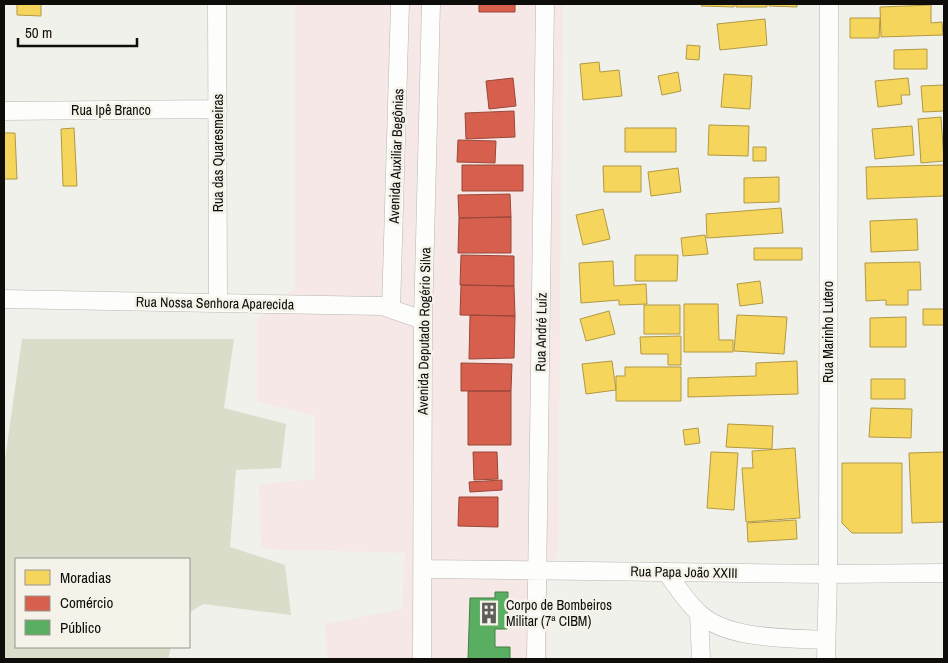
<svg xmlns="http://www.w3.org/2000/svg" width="948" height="663" font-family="'Archivo Narrow',sans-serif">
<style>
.commercial{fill:#f6e8e6}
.green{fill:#d9ddc9}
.homes{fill:#f6d55c;stroke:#b09943}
.shops{fill:#d6604d;stroke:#9a4739}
.public{fill:#5aae61;stroke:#437e47}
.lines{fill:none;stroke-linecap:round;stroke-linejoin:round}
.minor-casing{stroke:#b6b6b2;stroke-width:19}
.minor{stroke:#fdfdfc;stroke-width:18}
.labels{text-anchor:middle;stroke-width:5;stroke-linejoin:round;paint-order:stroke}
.street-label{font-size:14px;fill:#0e0d0a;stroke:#f4f2e9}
.poi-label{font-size:14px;fill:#0e0d0a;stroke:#f4f2e9;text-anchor:start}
</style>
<rect width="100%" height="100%" fill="#f1f1ec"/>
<!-- commercial -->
<path class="commercial" d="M295 4H563L558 553 547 578 548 659H327L325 624 402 609 405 553 261 549 259 484 315 479V416L257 402V319L295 288Z"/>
<!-- green -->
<path class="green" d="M22 339H234L224 408 286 424 281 468 236 470 230 547 285 565 291 615 203 604 189 613V559H16V647H171L168 659H4V466Z"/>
<!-- homes -->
<path class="homes" d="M17 4H41V16L17 15Z
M702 4H734V7L701 6Z
M736 4H767V7H736Z
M769 4H797V7L769 6Z
M931 5V23L942 22 943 35 881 37 880 7Z
M850 18H880L879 38H850Z
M765 19 767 45 720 50 717 24Z
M687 45 700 46 699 60 686 59Z
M927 49V69H894V50Z
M599 62 600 72 619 70 622 96 583 100 580 64Z
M678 72 681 91 662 95 658 76Z
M724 74 752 76 750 109 721 107Z
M908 78 910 95H901L902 104 878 107 875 81Z
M944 85V111L923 112 921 86Z
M941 117 944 161 921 163 918 119Z
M709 125 749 126 748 156 708 155Z
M912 126 914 155 875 159 872 129Z
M74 128 77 186H63L61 129Z
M625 128H676V152H625Z
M4 133H15L17 179H4Z
M753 147H766V161H753Z
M944 165V196L867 199 866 167Z
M603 166H641V192H604Z
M678 168 681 192 651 196 648 172Z
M779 177V202L744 203V178Z
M781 208 783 233 707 238 706 214Z
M603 209 610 239 583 245 576 215Z
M917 219 918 250 871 252 870 221Z
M705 235 708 254 683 256 681 238Z
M754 248H802V260H754Z
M635 255H678L677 281H635Z
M613 261 614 286 646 284 647 304 619 305V300L581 303 579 263Z
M920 262 921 290H908V305H886V300L866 301 865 263Z
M760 281 763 303 740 306 737 284Z
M684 304H718L719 340H733V352H684Z
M644 305H680V334H644Z
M923 309H944V325H923Z
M609 311 615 334 586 341 580 319Z
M737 315 787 317 784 354 734 351Z
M906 317V347H870V318Z
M681 336V365H668V354H641L640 337Z
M612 361 616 390 586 394 582 364Z
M797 361 798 394 688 397V378L756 376V363Z
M625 367H681V401H616V376H625Z
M871 379H905V399H871Z
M871 408 912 409 911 438 869 437Z
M728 424 773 426 772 449 726 447Z
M698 428 700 443 685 445 683 430Z
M795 448 800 518 746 522 742 468H753L752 451Z
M711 452 738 453 734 510 707 508Z
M944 452V522L912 523 909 453Z
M842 463H902V533H852L842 523Z
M796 520 797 539 748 542 747 523Z"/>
<!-- shops -->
<path class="shops" d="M479 4H515V12H479Z
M513 78 516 106 489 109 486 81Z
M514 111 515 137 466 139 465 113Z
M458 140 496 141 495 163 457 162Z
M462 165H523V191H462Z
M510 194 511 217 459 218 458 195Z
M511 217V253H458L459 218Z
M461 255 514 256V286L460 285Z
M461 285 514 286 515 316 460 315Z
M470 315 515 316 514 358 469 359Z
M461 363 512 364 511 391H461Z
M468 391H511V445H468Z
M473 452H497L498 479 474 480Z
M502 480V490L470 492 469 482Z
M459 497H498V527L458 526Z"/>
<!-- public -->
<path class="public" d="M495 592H508L507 629H495V647H510V659H468L470 598H495Z"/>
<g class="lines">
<!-- minor casing -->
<g class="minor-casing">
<path id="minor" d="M217 4 218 303
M4 111 218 109
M4 299 382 306 423 320
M391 309 400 4
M424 569 828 574 944 573
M666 572C677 586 687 603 700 614 728 640 790 638 826 640
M699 614 701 659
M422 659 423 320 431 4
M536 659 545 4
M826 659 828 574 829 4"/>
</g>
<!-- minor -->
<use href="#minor" class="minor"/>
</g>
<!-- icons -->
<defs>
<g id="building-bare" transform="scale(1.725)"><path d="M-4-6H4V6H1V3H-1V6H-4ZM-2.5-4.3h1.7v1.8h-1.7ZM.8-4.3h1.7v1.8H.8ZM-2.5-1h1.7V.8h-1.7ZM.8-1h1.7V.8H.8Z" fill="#5d5d59" stroke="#f4f2e9" stroke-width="2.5" paint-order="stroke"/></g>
</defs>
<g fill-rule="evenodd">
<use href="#building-bare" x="489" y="613"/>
</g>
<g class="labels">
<!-- street labels -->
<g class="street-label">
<text x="111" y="115">Rua Ipê Branco</text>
<text transform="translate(218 153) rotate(-90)" y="5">Rua das Quaresmeiras</text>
<text transform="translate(396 156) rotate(-88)" y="5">Avenida Auxiliar Begônias</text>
<text transform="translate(215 303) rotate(1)" y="5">Rua Nossa Senhora Aparecida</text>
<text transform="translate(424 331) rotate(-89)" y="5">Avenida Deputado Rogério Silva</text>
<text transform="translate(541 332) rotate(-89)" y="5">Rua André Luíz</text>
<text transform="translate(828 332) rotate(-90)" y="5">Rua Marinho Lutero</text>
<text transform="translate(684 572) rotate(1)" y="5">Rua Papa João XXIII</text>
</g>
<!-- poi labels -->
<g class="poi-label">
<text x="506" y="610">Corpo de Bombeiros<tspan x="506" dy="16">Militar (7ª CIBM)</tspan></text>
</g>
</g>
<!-- border -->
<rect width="948" height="663" fill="none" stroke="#0e0d0a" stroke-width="10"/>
<!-- legend -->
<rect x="15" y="558" width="175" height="90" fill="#f4f2e9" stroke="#989690"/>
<rect x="25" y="570" width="25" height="15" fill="#f6d55c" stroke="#989690"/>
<text x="60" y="583" font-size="15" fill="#0e0d0a">Moradias</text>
<rect x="25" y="596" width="25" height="15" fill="#d6604d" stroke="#989690"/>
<text x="60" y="608" font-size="15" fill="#0e0d0a">Comércio</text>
<rect x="25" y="620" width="25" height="15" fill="#5aae61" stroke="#989690"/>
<text x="60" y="633" font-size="15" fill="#0e0d0a">Público</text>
<!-- scale -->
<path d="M18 38v8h119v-8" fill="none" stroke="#0e0d0a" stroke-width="2.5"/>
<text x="25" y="38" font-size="15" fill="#0e0d0a" stroke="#f4f2e9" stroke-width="4" paint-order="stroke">50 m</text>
</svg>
